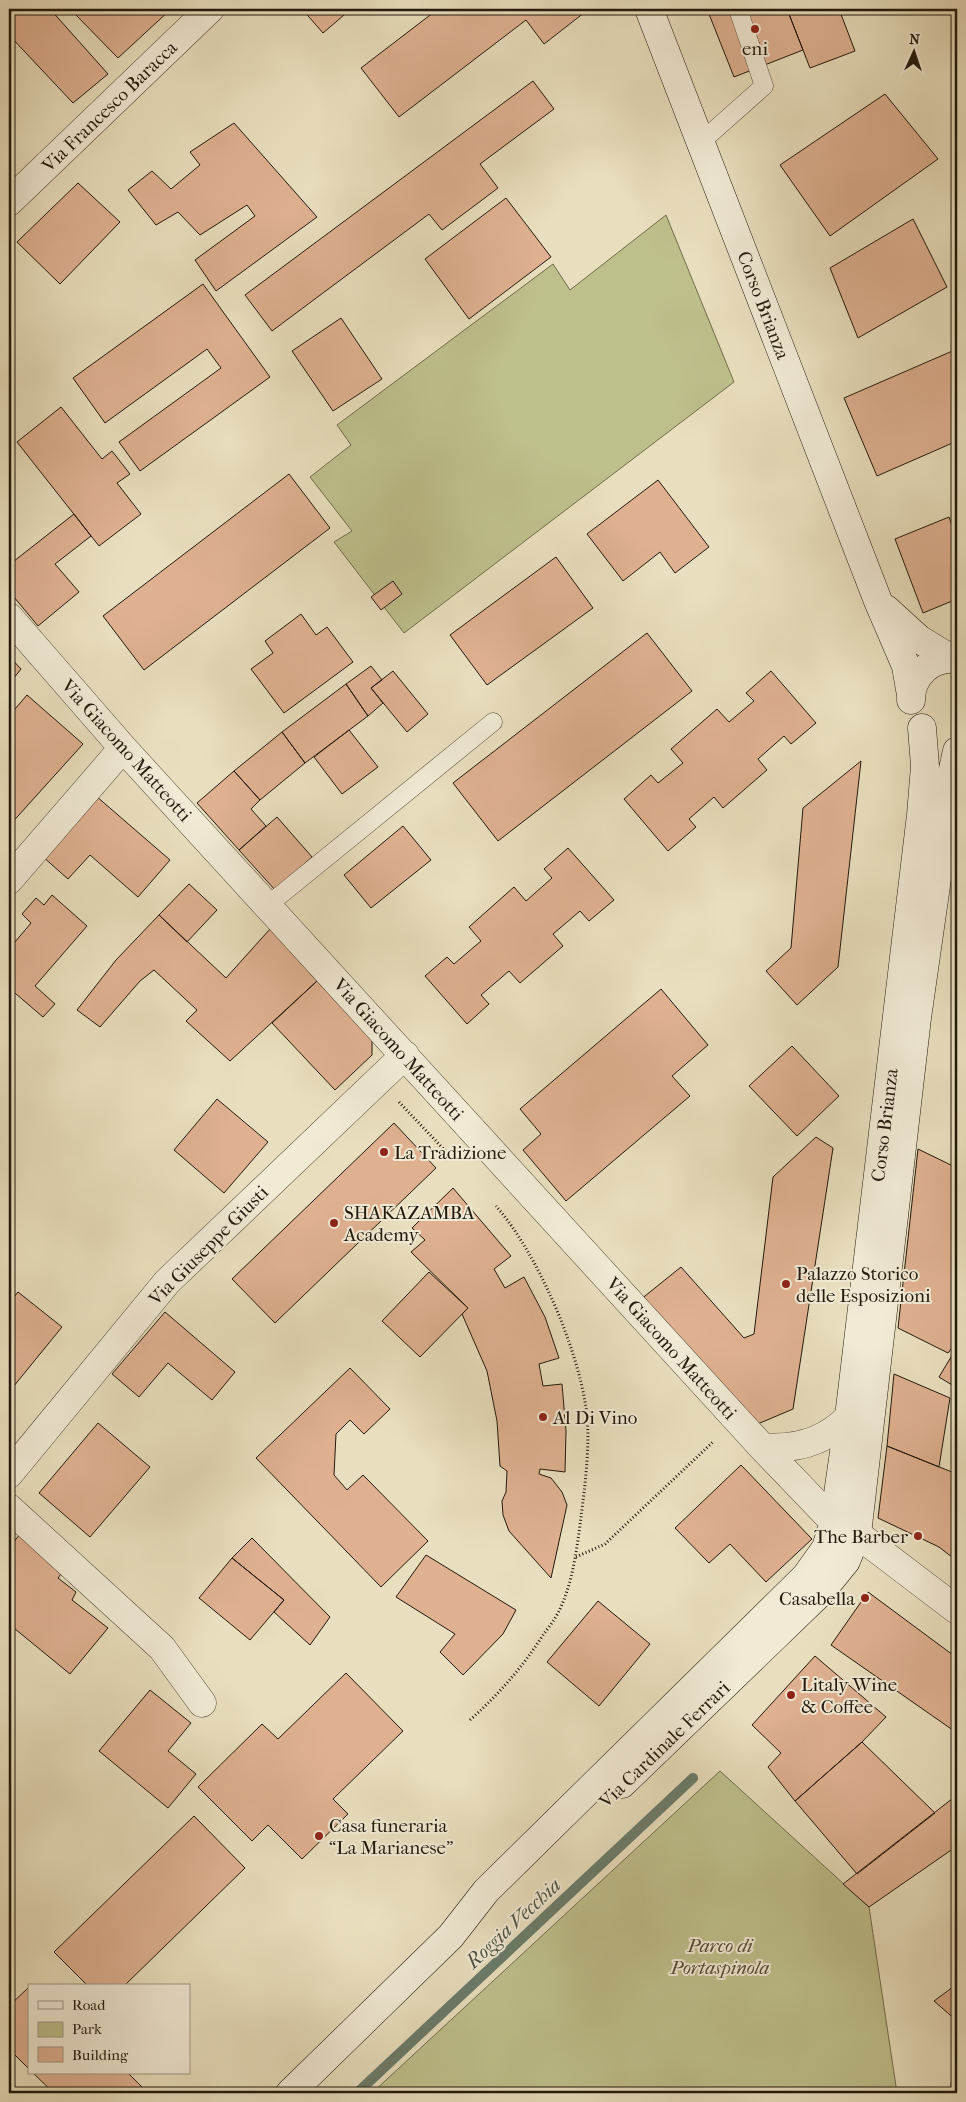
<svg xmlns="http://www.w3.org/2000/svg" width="966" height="2102" font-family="'IM FELL French Canon',serif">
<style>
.green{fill:#bec08c;stroke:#706c4c}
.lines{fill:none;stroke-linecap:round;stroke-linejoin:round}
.stream{stroke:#697b6b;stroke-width:10}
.building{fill:#dfb191;stroke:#22190c}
.service-casing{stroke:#544a38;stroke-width:19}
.minor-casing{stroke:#544a38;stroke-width:29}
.secondary-casing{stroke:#22190c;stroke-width:29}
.path{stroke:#22190c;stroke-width:3;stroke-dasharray:1 2.5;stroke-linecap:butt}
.service{stroke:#f1ead5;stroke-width:18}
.minor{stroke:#f1ead5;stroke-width:28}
.secondary{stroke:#f1ead5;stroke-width:28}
.poi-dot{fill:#8f2418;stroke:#f1ead5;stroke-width:2}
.labels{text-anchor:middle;stroke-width:4;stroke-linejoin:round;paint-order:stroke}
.poi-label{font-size:19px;fill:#22190c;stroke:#f1ead5;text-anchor:start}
.street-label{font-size:19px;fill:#22190c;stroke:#f1ead5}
.park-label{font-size:19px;font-style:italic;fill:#514b32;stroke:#f1ead5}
.water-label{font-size:20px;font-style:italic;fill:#4c5244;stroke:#f1ead5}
</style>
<rect width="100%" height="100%" fill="#e9dfbe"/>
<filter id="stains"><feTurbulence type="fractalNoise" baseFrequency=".004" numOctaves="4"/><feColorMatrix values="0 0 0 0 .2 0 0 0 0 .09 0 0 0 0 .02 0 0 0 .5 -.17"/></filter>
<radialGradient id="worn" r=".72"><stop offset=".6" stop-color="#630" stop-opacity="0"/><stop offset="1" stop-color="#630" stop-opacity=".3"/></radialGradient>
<!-- green -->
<path class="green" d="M666 215 734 382 404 633 334 542 352 531 310 477 351 445 337 425 553 264 570 290Z
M720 1771 869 1907 897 2093H372Z"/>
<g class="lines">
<!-- stream -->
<path class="stream" d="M357 2093 693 1778"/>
</g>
<!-- building -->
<path class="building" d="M14 9H50L108 74 73 103 9 35V13Z
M81 9H171L118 58 75 14Z
M302 9H351L323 33Z
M438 9H589L544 44 526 20 399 117 361 68Z
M707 9H787L803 50 734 77Z
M787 9H828L829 11 839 9 855 51 810 68Z
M533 81 554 109 480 164 498 188 442 230 429 214 272 331 245 295Z
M885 94 938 159 830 236 780 165Z
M234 123 317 217 216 291 195 260 255 216 247 205 200 235 178 212 156 225 128 190 152 171 171 189 200 165 190 152Z
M78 183 120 222 60 284 17 242Z
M506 198 551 257 469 319 425 259Z
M913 219 947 287 858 338 830 268Z
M203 284 270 377 140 471 119 442 221 368 207 349 105 423 73 378Z
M341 318 382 379 333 411 292 351Z
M957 349V441L877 476 844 398Z
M61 407 102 459 112 451 130 474 117 483 141 514 99 546 17 442Z
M289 474 330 528 144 670 103 616Z
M658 480 709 547 675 573 660 552 623 581 587 534Z
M74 514 91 536 55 564 79 592 38 626 9 591V565Z
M949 517 957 539V599L923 613 895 539Z
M556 557 593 608 487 685 450 635Z
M393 581 402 594 381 610 371 597Z
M301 614 316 635 327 627 353 662 284 713 251 669 273 653 265 641Z
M647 633 692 691 498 841 453 783Z
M9 656 21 669 9 684Z
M371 666 382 680 371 688 383 703 368 716 346 684Z
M393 671 428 714 407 732 371 688Z
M771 671 816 723 791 744 784 736 758 759 767 770 723 808 714 797 689 819 696 827 668 851 624 799 651 775 658 783 683 763 671 749 717 709 729 722 754 701 746 693Z
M346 684 368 716 305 763 282 732Z
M27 695 83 744 9 826V716Z
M349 730 378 767 342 794 314 757Z
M282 732 305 763 260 800 234 771Z
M861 761 838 967 797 1005 766 971 791 948 803 808Z
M234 771 260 800 251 809 266 826 239 850 197 803Z
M96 796 170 860 138 897 90 855 68 879 42 856Z
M277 817 312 857 275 890 239 850Z
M403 826 431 860 371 908 344 875Z
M568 848 614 900 589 921 580 911 553 934 563 946 520 983 509 971 481 995 489 1004 467 1024 425 976 447 957 454 964 481 941 469 927 514 887 526 901 552 878 544 869Z
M189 884 217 910 187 942 159 915Z
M52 895 87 926 35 986 55 1004 43 1017 9 988V949L31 923 22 914 36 898 44 905Z
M159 915 226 978 270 929 317 981 230 1061 186 1021 197 1010 154 970 140 981 100 1027 77 1010 116 960Z
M317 981 372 1040V1055L335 1090 272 1023Z
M661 989 708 1045 672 1076 690 1096 566 1201 523 1150 541 1134 520 1109Z
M792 1046 839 1096 797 1136 749 1086Z
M217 1099 268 1142 224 1193 174 1150Z
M394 1123 436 1168 275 1323 232 1279Z
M816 1137 833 1148 793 1409 753 1426 640 1300 681 1267 744 1338 754 1334 773 1177Z
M918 1149 957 1168V1341L948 1353 898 1328Z
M453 1188 511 1256 494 1269 505 1288 524 1277 545 1317 559 1358 539 1364 543 1386 562 1384 566 1431 565 1472 540 1469 539 1474 551 1478 562 1492 567 1505 551 1578 509 1531 503 1515 502 1501 506 1492 507 1471 500 1466 497 1421 487 1371 462 1314 468 1308 411 1252 425 1240 412 1228Z
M429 1272 468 1308 420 1357 382 1321Z
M18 1292 62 1327 9 1392V1303Z
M165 1312 235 1372 212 1400 168 1363 139 1397 112 1374Z
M957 1347V1388L939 1377Z
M350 1368 390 1409 364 1434 350 1420 336 1434 334 1475 347 1490 363 1475 428 1541 381 1587 256 1458Z
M894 1374 950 1398 939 1467 887 1446Z
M98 1423 150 1467 90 1537 39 1493Z
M887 1446 957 1474V1561L939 1547 878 1518Z
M741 1465 812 1539 766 1582 730 1544 709 1563 675 1528Z
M20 1534 64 1570 58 1578 76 1592 72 1600 108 1628 70 1674 9 1624V1548Z
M252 1538 330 1617 310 1645 274 1612 284 1600 232 1558Z
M426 1555 516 1610 503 1634 463 1675 440 1652 455 1634 396 1597Z
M232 1558 284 1600 250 1640 199 1598Z
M868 1592 957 1658V1733L831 1645Z
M598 1601 650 1644 599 1706 547 1662Z
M815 1656 886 1717 862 1742 795 1801 768 1767 781 1753 752 1725Z
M346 1673 403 1731 333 1799 348 1814 302 1859 268 1825 252 1841 198 1787 262 1724 278 1739Z
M150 1690 191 1723 168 1751 196 1774 168 1808 99 1751Z
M862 1742 935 1813 857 1874 795 1801Z
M957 1795V1846L869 1907 843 1884Z
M194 1816 245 1868 124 1986H88L54 1952Z
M957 1984V2021L934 2001Z
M29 1987V2069L9 2049V2006Z
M953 2070H957V2093H950Z
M33 2073H128L148 2093H54Z"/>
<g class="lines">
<!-- service casing -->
<g class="service-casing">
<path id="service" d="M701 142 764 86 738 9
M268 905 493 722"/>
</g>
<!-- minor casing -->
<g class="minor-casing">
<path id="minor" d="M9 202 210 9
M9 617 123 748 762 1447 834 1522
M9 880 123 748
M762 1447C795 1450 825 1442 849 1417
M9 1474 167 1282 405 1055
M9 1508 162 1648 202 1703
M857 1534 957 1610"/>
</g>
<!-- secondary casing -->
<g class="secondary-casing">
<path id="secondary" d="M649 9 878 601 906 666 911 695
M886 609 919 639 950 658
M911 700C911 675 932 656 957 659
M622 1784 820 1593 846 1561 857 1534 917 1018 952 774 957 751
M290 2093 451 1936 486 1891 806 1576 826 1548 834 1522 849 1417 921 815 925 766 922 728"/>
</g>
<!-- path -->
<path class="path" d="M399 1102 453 1159
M576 1557 605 1544 714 1441
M470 1720C499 1694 522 1668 543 1635 549 1627 556 1618 560 1609 573 1581 577 1548 581 1517 585 1486 591 1439 586 1408 577 1346 537 1253 496 1206"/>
<!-- service -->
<use href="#service" class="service"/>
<!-- minor -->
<use href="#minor" class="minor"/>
<!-- secondary -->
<use href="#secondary" class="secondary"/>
</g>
<!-- markers -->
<g class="poi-dot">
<circle cx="755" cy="29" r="5"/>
<circle cx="384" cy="1152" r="5"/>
<circle cx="334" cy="1223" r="5"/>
<circle cx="786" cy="1284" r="5"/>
<circle cx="543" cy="1417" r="5"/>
<circle cx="918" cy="1536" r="5"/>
<circle cx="865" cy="1598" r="5"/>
<circle cx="791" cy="1695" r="5"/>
<circle cx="319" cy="1836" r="5"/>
</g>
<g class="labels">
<!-- poi labels -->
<g class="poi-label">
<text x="755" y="55" text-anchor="middle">eni</text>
<text x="394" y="1159">La Tradizione</text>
<text x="344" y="1219">SHAKAZAMBA<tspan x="344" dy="22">Academy</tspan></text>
<text x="796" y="1280">Palazzo Storico<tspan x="796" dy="22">delle Esposizioni</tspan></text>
<text x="553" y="1424">Al Di Vino</text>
<text x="908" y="1543" text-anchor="end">The Barber</text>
<text x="855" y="1605" text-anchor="end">Casabella</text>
<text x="801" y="1691">Litaly Wine<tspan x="801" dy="22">&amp; Coffee</tspan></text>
<text x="329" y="1832">Casa funeraria<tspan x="329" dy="22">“La Marianese”</tspan></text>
</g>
<!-- street labels -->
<g class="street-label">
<text transform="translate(109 106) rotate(-44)" y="7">Via Francesco Baracca</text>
<text transform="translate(764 305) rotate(69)" y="7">Corso Brianza</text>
<text transform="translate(127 750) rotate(48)" y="7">Via Giacomo Matteotti</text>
<text transform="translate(399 1049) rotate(48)" y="7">Via Giacomo Matteotti</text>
<text transform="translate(884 1125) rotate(-83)" y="7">Corso Brianza</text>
<text transform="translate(208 1245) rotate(-45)" y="7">Via Giuseppe Giusti</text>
<text transform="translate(672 1348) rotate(48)" y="7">Via Giacomo Matteotti</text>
<text transform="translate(664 1744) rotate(-44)" y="7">Via Cardinale Ferrari</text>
</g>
<!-- park labels -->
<g class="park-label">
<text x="720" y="1952">Parco di<tspan x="720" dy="22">Portaspinola</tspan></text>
</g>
<!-- water labels -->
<g class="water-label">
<text transform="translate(513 1923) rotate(-43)" y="7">Roggia Vecchia</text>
</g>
</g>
<!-- margin -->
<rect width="966" height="2102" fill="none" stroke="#e9dfbe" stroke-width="30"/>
<rect x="10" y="10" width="946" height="2082" fill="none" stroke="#22190c" stroke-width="2.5"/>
<rect x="15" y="15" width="936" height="2072" fill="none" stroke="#22190c"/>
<!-- legend -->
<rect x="28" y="1984" width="162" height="90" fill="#f1ead5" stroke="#9e9685"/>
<rect x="38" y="2001" width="25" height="8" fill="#f1ead5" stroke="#9e9685"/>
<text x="72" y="2010" font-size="15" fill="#22190c">Road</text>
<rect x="38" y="2022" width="25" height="15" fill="#bec08c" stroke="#9e9685"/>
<text x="72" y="2034" font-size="15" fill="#22190c">Park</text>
<rect x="38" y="2047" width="25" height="15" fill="#dfb191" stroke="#9e9685"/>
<text x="72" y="2060" font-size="15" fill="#22190c">Building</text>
<!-- north arrow -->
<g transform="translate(914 52) rotate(3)" stroke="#f1ead5" stroke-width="4" paint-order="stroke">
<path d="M0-4L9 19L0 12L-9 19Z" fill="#22190c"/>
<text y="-8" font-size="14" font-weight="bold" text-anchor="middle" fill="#22190c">N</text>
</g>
<rect width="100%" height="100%" filter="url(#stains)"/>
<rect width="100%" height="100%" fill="url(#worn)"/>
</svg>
